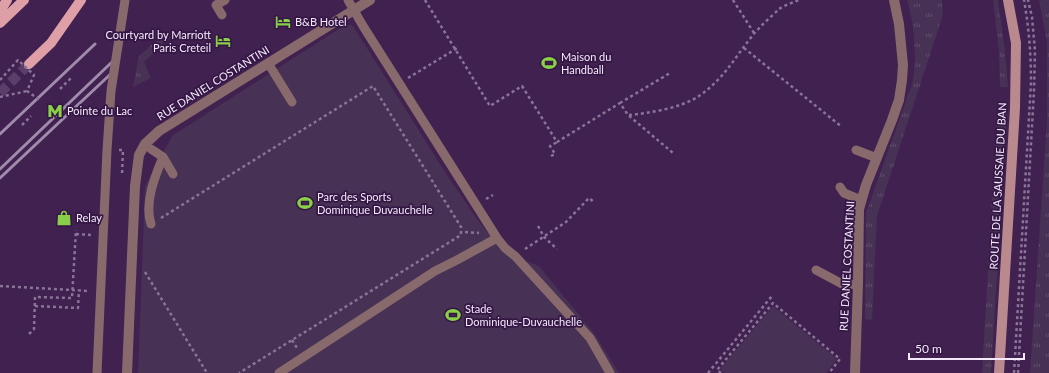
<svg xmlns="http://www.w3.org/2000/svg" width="1049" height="373" font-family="Lato,sans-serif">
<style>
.grass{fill:url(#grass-tufts)}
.pitch{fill:#473154}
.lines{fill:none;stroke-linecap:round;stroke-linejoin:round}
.primary-tunnel{stroke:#5b3f6a;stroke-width:10;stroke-dasharray:10 5;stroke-linecap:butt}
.path{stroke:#8a7497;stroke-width:2.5;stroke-dasharray:3 3;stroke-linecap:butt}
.service{stroke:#886a6c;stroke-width:9}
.minor{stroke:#886a6c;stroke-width:10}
.secondary{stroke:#b9898d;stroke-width:10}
.primary{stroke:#dea0a6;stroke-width:10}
.rail{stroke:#9f8baa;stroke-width:3}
.path-bridge{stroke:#8a7497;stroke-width:2.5;stroke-dasharray:3 3;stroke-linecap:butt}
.service-bridge{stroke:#886a6c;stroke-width:9}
.labels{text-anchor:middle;stroke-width:3.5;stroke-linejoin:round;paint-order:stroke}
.poi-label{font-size:11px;fill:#f4e9fb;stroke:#351745;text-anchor:start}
.street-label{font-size:11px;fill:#f4e9fb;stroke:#351745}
</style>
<defs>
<pattern id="grass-tufts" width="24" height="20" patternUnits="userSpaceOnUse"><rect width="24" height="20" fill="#473154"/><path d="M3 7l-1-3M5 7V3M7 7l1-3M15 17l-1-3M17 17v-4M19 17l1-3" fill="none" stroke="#624f6e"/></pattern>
</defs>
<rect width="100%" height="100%" fill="#402150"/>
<!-- grass -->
<path class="grass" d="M907 0H942L943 15 877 216 872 320 865 319 866 213 907 98C909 92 912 86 913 80 917 58 914 21 907 0Z
M993 0H998L1005 51 1008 87H1000L999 51Z
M1039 0H1049V373H1030L1047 120V42Z
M163 35 166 41 144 62 151 78 133 87 139 56Z
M997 112 1007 113 991 373H982Z"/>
<!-- pitch -->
<path class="pitch" d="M345 25H352L355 29 447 175 477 219 502 251 539 266 594 333 619 373H138L145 186 172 136Z
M773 306 837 359 826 373H724L720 369Z"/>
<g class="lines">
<!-- primary-tunnel -->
<path class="primary-tunnel" d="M0 93 29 64"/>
<!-- path -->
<path class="path" d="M425 0 490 106 522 86 557 142 620 103 628 115 673 153
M733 0 754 33
M744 48 842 127
M408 78 459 47
M60 89 71 78
M0 97 27 91
M620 103 670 73
M629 115C650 113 681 108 699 96 724 79 735 57 753 35 759 27 772 16 779 9 785 5 792 3 799 0
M22 125 31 116
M119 150H123L122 175
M551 156 555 154 550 146 557 142
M486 199 493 195
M87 215H92
M161 218 373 86 461 227V235L239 373
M538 226 544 237 557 249
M465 232 479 233
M76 234 91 235
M525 249 566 222 589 198 594 202
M145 272 207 373
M0 286 89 291
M35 306 78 308 79 290
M29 334 34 329 35 297 72 298 76 230
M292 340 297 348
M708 373 772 296
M721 373 717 370 773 303 840 359 829 373
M1014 373 1031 83C1031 55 1029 28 1024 0
M1018 373 1034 91 1035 51 1032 17 1028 0"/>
<!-- service -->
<path class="service" d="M348 0 363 26 497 238 505 248 515 256 590 338 610 373
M222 15 216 5 225 0
M268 63 292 102
M151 149 163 157 173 174
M856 150 877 158
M840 187 844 193 861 200
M151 224C144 203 155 176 163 157
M816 270 844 285 858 284
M279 373 435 271 457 260 497 238"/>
<!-- minor -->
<path class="minor" d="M127 373 135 186 139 155 145 144 159 131 370 0
M855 373 858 284 859 209 866 185 892 120 899 100 902 80 903 65 899 24 894 0"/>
<!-- secondary -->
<path class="secondary" d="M999 373 1015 108 1016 43 1008 0"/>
<!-- primary -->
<path class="primary" d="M0 11 7 0
M0 23 24 0
M29 64 51 43 81 0"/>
<!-- rail -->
<path class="rail" d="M0 134 95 44
M0 169 112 62
M0 178 116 69"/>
<!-- path-bridge -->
<path class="path-bridge" d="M0 80 18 60 34 75 27 91 41 101"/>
<!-- service-bridge -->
<path class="service-bridge" d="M97 373 107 150 111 91 125 0"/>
</g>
<!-- icons -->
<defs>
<g id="hotel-bare" transform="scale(1.2)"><path d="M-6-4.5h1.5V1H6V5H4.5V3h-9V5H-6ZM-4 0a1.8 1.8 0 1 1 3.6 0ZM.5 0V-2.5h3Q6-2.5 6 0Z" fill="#89cf48" stroke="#351745" stroke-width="2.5" paint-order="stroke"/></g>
<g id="stadium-bare" transform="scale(1.2)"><path d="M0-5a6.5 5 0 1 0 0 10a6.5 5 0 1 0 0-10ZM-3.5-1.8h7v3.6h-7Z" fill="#89cf48" stroke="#351745" stroke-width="2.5" paint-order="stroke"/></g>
<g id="metro-bare" transform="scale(1.2)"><path d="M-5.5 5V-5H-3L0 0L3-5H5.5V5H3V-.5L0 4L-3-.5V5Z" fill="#89cf48" stroke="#351745" stroke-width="2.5" paint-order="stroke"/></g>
<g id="shop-bare" transform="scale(1.2)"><path d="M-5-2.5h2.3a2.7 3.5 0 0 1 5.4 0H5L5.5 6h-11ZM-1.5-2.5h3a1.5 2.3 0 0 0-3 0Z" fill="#89cf48" stroke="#351745" stroke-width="2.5" paint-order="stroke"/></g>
</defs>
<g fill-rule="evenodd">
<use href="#hotel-bare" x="283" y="22"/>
<use href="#hotel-bare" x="223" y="41"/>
<use href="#stadium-bare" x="549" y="63"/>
<use href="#metro-bare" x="55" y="111"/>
<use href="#stadium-bare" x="305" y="203"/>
<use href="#shop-bare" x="64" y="218"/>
<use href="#stadium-bare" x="453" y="315"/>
</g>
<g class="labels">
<!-- poi labels -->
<g class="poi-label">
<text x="295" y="26">B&amp;B Hotel</text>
<text x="211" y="39" text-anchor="end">Courtyard by Marriott<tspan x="211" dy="13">Paris Creteil</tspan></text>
<text x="561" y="61">Maison du<tspan x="561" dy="13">Handball</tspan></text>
<text x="67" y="115">Pointe du Lac</text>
<text x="317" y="201">Parc des Sports<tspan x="317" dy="13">Dominique Duvauchelle</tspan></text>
<text x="76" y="222">Relay</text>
<text x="465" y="313">Stade<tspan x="465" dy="13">Dominique-Duvauchelle</tspan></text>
</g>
<!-- street labels -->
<g class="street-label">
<text transform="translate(213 83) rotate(-32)" y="4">RUE DANIEL COSTANTINI</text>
<text transform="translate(998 186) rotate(-87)" y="4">ROUTE DE LA SAUSSAIE DU BAN</text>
<text transform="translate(847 266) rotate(-87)" y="4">RUE DANIEL COSTANTINI</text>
</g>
</g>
<!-- scale -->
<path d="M909 353v6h115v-6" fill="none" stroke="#f4e9fb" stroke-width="2"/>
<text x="915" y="353" font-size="12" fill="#f4e9fb" stroke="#351745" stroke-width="3" paint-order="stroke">50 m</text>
</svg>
